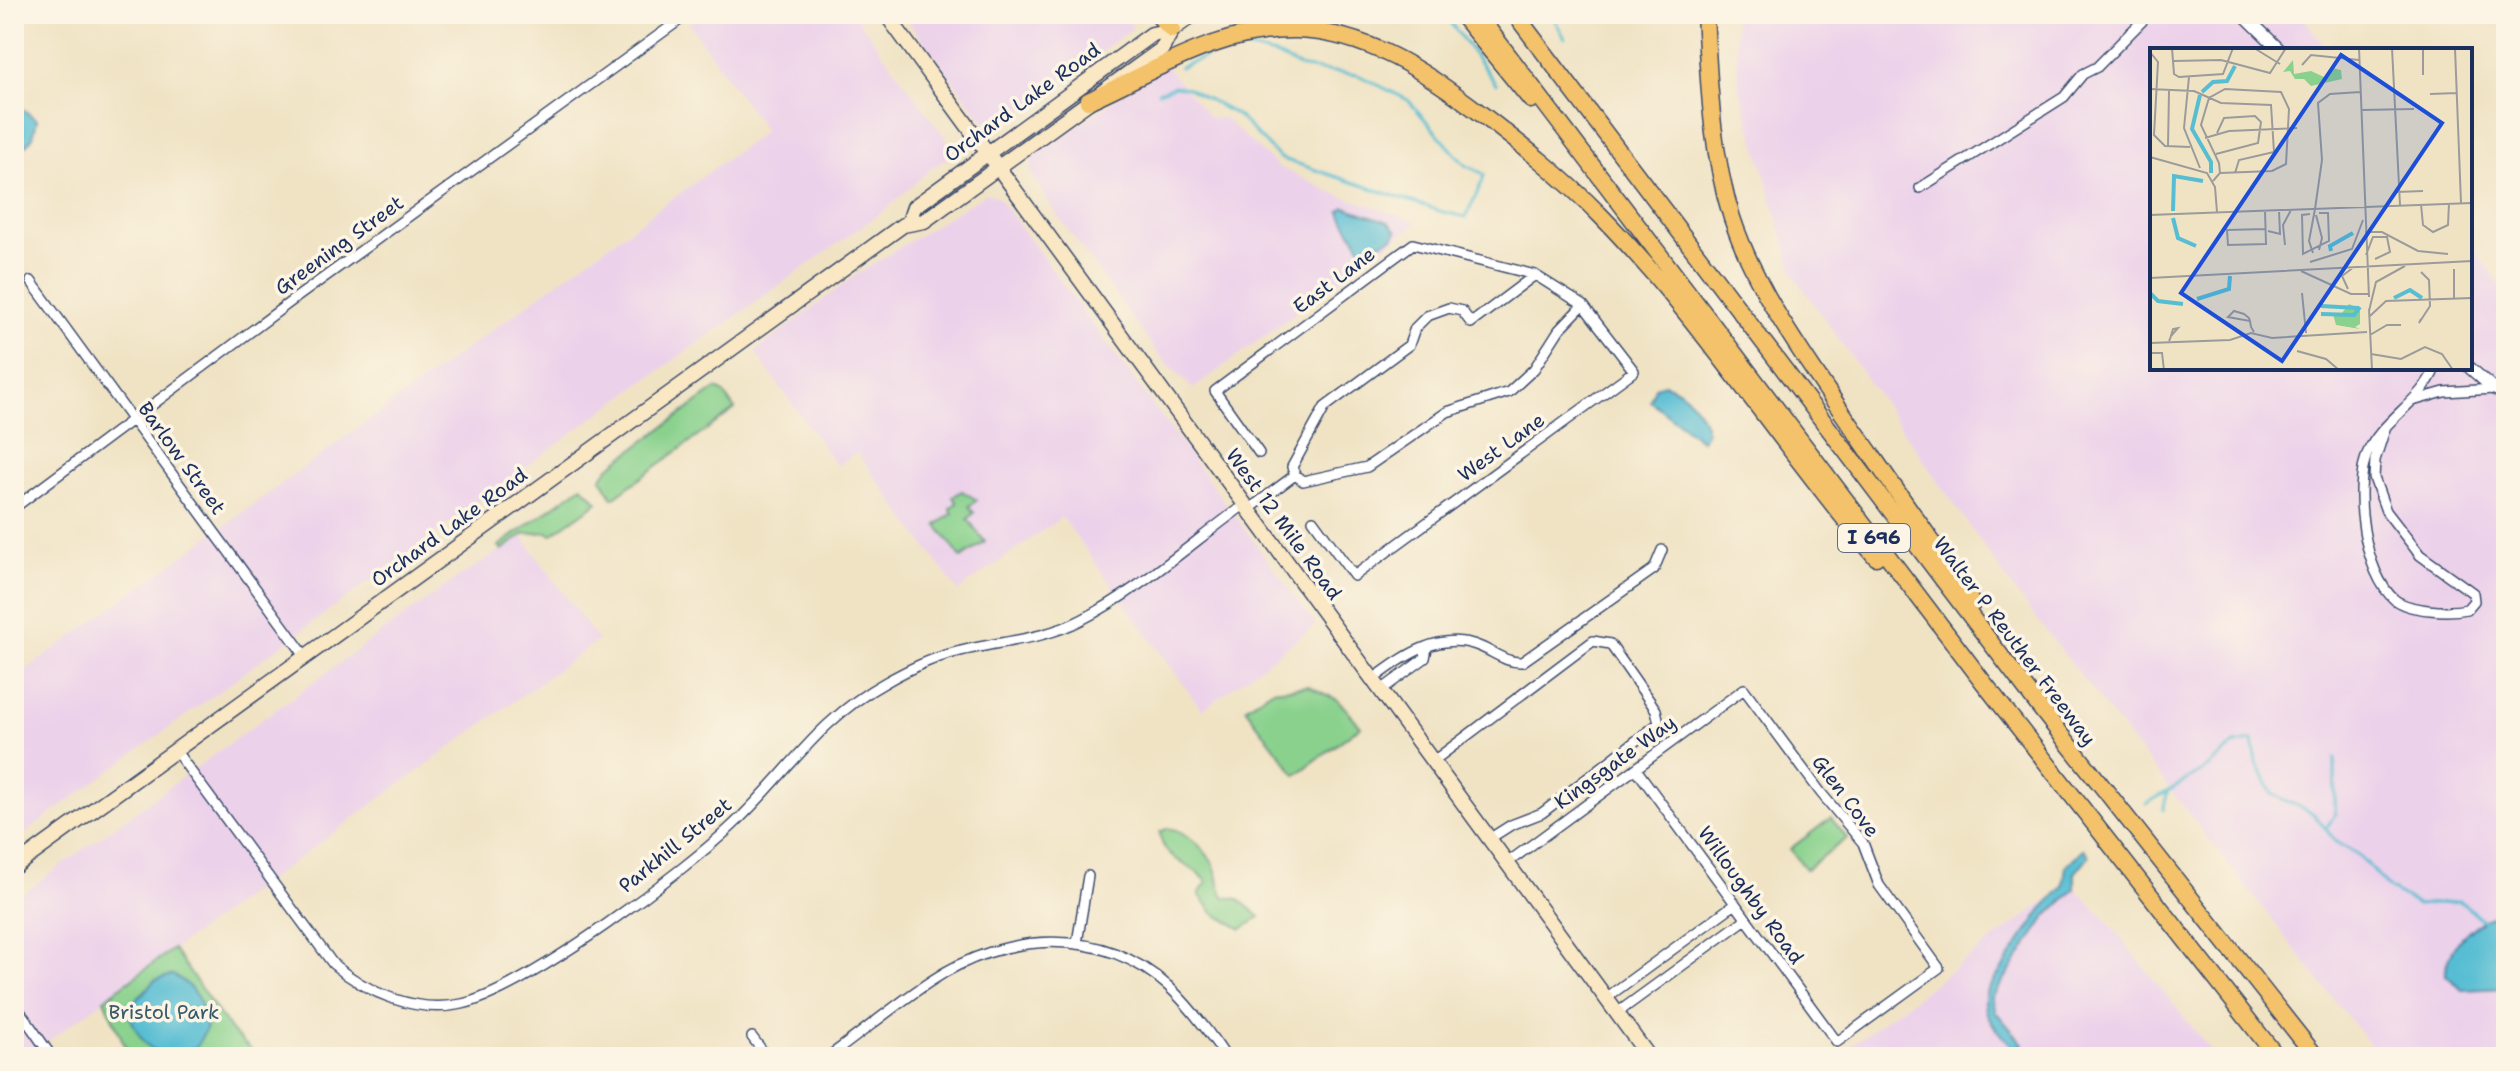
<svg xmlns="http://www.w3.org/2000/svg" width="2520" height="1071" font-family="'Shantell Sans',sans-serif">
<style>
.built{fill:#ecd1ea}
.green{fill:#89d18d;stroke:#528076;stroke-width:2}
.water{fill:#56bdd3;stroke:#387698;stroke-width:2}
.lines{fill:none;stroke-linecap:round;stroke-linejoin:round}
.stream{stroke:#56bdd3;stroke-width:3}
.minor-casing{stroke:#3b4a6d;stroke-width:12}
.tertiary-casing{stroke:#3b4a6d;stroke-width:14}
.secondary-casing{stroke:#3b4a6d;stroke-width:17}
.motorway-casing{stroke:#3b4a6d;stroke-width:19}
.minor{stroke:#fff;stroke-width:9}
.tertiary{stroke:#fff;stroke-width:11}
.secondary{stroke:#fae7c3;stroke-width:14}
.motorway{stroke:#f3c26a;stroke-width:16}
.labels{text-anchor:middle;stroke-width:7;stroke-linejoin:round;paint-order:stroke}
.shield{fill:#fcf5e5;stroke:#5e6a86;stroke-width:2}
.shield-label{font-size:18px;font-weight:bold;fill:#1b2f5e}
.street-label{font-size:20px;fill:#1b2f5e;stroke:#fcf5e5}
.park-label{font-size:20px;fill:#36586a;stroke:#fcf5e5}
.inset-river{fill:none;stroke:#56bdd3;stroke-width:4}
.inset-road{fill:none;stroke:#9b9b9b;stroke-width:2}
.view{fill:#1d4ed8;fill-opacity:0.15;stroke:#1d4ed8;stroke-width:4}
.inset-edge{fill:none;stroke:#1b2f5e;stroke-width:4}
</style>
<rect width="100%" height="100%" fill="#fcf5e5"/>
<filter id="ink" filterUnits="userSpaceOnUse"><feTurbulence type="fractalNoise" baseFrequency=".0125" numOctaves="2"/><feDisplacementMap in="SourceGraphic" scale="16" xChannelSelector="R" yChannelSelector="G"/><feConvolveMatrix kernelMatrix="1 2 1 2 8 2 1 2 1" color-interpolation-filters="sRGB"/></filter>
<filter id="wash" filterUnits="userSpaceOnUse"><feTurbulence type="fractalNoise" baseFrequency=".006" numOctaves="4" result="noise"/><feDisplacementMap in="SourceGraphic" scale="32" xChannelSelector="R" yChannelSelector="G"/><feGaussianBlur stdDeviation="1.8" result="paint"/><feColorMatrix in="noise" values="0 0 0 0 0 0 0 0 0 0 0 0 0 0 0 0 0 1.4 0 .05"/><feComposite in="paint" operator="in"/></filter>
<g filter="url(#wash)">
<rect width="100%" height="100%" fill="#f0e3c4"/>
<!-- built -->
<path class="built" d="M703 14H854L956 152 929 170 889 207 583 425 14 841V679L765 131 689 24Z
M903 14H1123L1133 28 1010 119 996 125 982 119Z
M1734 14H2301L2327 50H2152V368H2470V244L2506 293V1057H2379L2017 594 1794 275 1739 86Z
M1165 65 1210 118H1224L1277 166 1333 193 1418 222 1193 389 1158 354 1048 202 1030 171 1033 157Z
M985 194 994 195 1001 201 1316 625 1202 710 1062 517 958 591 857 452 837 466 755 352 856 275Z
M522 536 598 640 26 1057H14V900L443 588Z
M2070 883 2104 917 2216 1057H1835Z"/>
<!-- green -->
<path class="green" d="M716 389 723 392 735 409 613 498 601 478 609 467Z
M582 486 598 502 551 535 548 532 524 534 502 550 499 546Z
M962 491 977 500 969 506 974 513 968 519 985 542 961 558 937 525 953 513 950 508 957 503 953 497Z
M1308 686 1338 700 1361 726 1296 775 1245 708 1272 690Z
M1831 818 1847 838 1806 869 1790 849Z
M1168 828C1188 831 1212 854 1217 874 1220 884 1218 889 1225 897L1238 899 1260 917 1242 929 1213 913 1199 894 1207 882C1194 863 1161 862 1160 832Z
M173 949 232 1032 259 1057H130L104 999Z"/>
<!-- water -->
<path class="water" d="M14 108H21L37 120 33 137 14 159Z
M1345 207 1389 222 1397 231 1393 237 1363 251 1342 217 1340 211Z
M1664 384C1685 389 1703 412 1707 432L1701 440 1650 401 1655 387Z
M2084 849 2089 856 2075 873V889L2046 917 1992 998 1996 1012 2023 1044 2016 1050C2001 1033 1980 1018 1986 993L2042 909 2063 887 2066 866Z
M2494 916 2506 925V988L2462 990 2446 975C2444 950 2471 923 2494 916Z
M173 975C194 986 206 1006 206 1029L196 1047C151 1060 145 1050 127 1010L155 980Z"/>
<g class="lines">
<!-- stream -->
<path class="stream" d="M1444 14 1496 84
M1551 14 1565 38
M1158 92 1174 86 1188 88 1238 116 1280 158 1443 212 1466 217 1483 180 1484 174 1465 165 1408 100 1358 75 1303 68 1275 55 1242 47 1220 51 1180 67
M2146 804 2207 768 2235 744 2253 741 2257 764 2272 794 2314 814 2336 842 2359 855 2389 888 2417 905 2460 901 2484 921
M2163 810 2167 794
M2327 827 2335 814V758"/>
</g>
</g>
<g filter="url(#ink)">
<g class="lines">
<!-- minor casing -->
<g class="minor-casing">
<path id="minor" d="M1920 188 2064 97 2083 74 2097 67 2149 14
M31 281 305 656
M2416 400 2444 392 2494 389
M2385 429 2375 460 2374 478 2386 511 2420 555 2473 593 2474 601 2467 609C2449 613 2410 611 2395 600 2364 574 2353 491 2367 454 2382 419 2421 403 2435 368
M1259 453 1215 391 1413 244 1535 275 1583 305 1634 371 1354 576 1313 520
M1295 475 1303 481 1367 467 1447 412 1509 392 1534 369 1559 330 1583 305
M1295 475 1292 467 1325 407 1409 345 1415 328 1427 316 1449 308 1462 311 1471 323 1535 275
M14 508 293 300 688 14
M1248 510 1295 475
M1372 680C1403 657 1440 629 1481 647 1495 653 1507 663 1522 662L1654 569 1662 550
M1380 691 1425 658 1427 648
M175 750 333 964C367 993 416 1014 462 1004 526 990 688 869 737 821 790 770 819 719 886 682 907 670 930 659 953 653 996 641 1041 641 1081 620 1137 592 1193 542 1244 505
M1432 762 1593 641 1610 644 1656 710 1659 723 1542 813 1511 825 1489 839
M1507 863 1744 689 1821 793 1863 843 1879 885 1939 968 1837 1042 1636 769
M1077 943 1088 876
M1606 998 1735 904
M14 1003 52 1057
M1617 1013 1746 919
M752 1037 767 1057
M828 1057C863 1032 896 1004 931 981 1004 932 1100 925 1168 986 1191 1007 1209 1032 1226 1057"/>
</g>
<!-- tertiary casing -->
<g class="tertiary-casing">
<path id="tertiary" d="M2243 14 2280 50
M2470 368 2494 389 2506 393"/>
</g>
<!-- secondary casing -->
<g class="secondary-casing">
<path id="secondary" d="M886 14 1649 1057
M909 222 914 207 1152 34 1172 30 1194 14
M14 867 903 225 924 221 1162 49 1172 30"/>
</g>
<!-- motorway casing -->
<g class="motorway-casing">
<path id="motorway" d="M1157 14 1172 30
M1461 14 1531 100
M1477 14 1984 683 2277 1057
M1515 14 2041 709 2316 1057
M1705 14C1709 83 1711 152 1732 218 1755 287 1798 348 1839 408 1878 464 1917 521 1957 577L1972 604
M1088 101C1157 70 1217 29 1296 30 1367 32 1426 72 1480 113 1522 145 1563 177 1600 215 1702 319 1781 446 1876 557"/>
</g>
<!-- minor -->
<use href="#minor" class="minor"/>
<!-- tertiary -->
<use href="#tertiary" class="tertiary"/>
<!-- secondary -->
<use href="#secondary" class="secondary"/>
<!-- motorway -->
<use href="#motorway" class="motorway"/>
</g>
</g>
<g class="labels">
<!-- shield labels -->
<rect class="shield" x="1838" y="524" width="72" height="28" rx="6"/>
<g class="shield-label">
<text x="1874" y="544">I 696</text>
</g>
<!-- street labels -->
<g class="street-label">
<text transform="translate(1022 102) rotate(-36)" y="7">Orchard Lake Road</text>
<text transform="translate(339 245) rotate(-36)" y="7">Greening Street</text>
<text transform="translate(1334 280) rotate(-37)" y="7">East Lane</text>
<text transform="translate(1501 447) rotate(-36)" y="7">West Lane</text>
<text transform="translate(182 458) rotate(54)" y="7">Barlow Street</text>
<text transform="translate(1284 524) rotate(54)" y="7">West 12 Mile Road</text>
<text transform="translate(449 527) rotate(-36)" y="7">Orchard Lake Road</text>
<text transform="translate(2015 641) rotate(53)" y="7">Walter P Reuther Freeway</text>
<text transform="translate(1615 762) rotate(-36)" y="7">Kingsgate Way</text>
<text transform="translate(1846 796) rotate(53)" y="7">Glen Cove</text>
<text transform="translate(675 845) rotate(-39)" y="7">Parkhill Street</text>
<text transform="translate(1751 895) rotate(54)" y="7">Willoughby Road</text>
</g>
<!-- park labels -->
<g class="park-label">
<text x="164" y="1019">Bristol Park</text>
</g>
</g>
<!-- overview -->
<g transform="translate(2150 48)">
<rect width="322" height="322" fill="#f0e3c4"/>
<path d="M143 12 144 26 161 23 174 29 182 20 191 22 192 31 161 38 154 31H145L140 23 133 24ZM199 256 210 261V276L205 279 210 281 186 277 183 266 192 265Z" fill="#89d18d"/>
<path class="inset-river" d="M52 44 63 34 77 33 85 18M50 47 42 81 61 114V125M23 163 24 128 53 133M23 170 28 190 46 198M181 203 180 198 203 185M0 245 8 253 33 256M244 250 260 242 272 250M47 251 79 241 80 228M171 258 208 260M171 266 204 267 210 259"/>
<path class="inset-road" d="M22 0 24 26 29 29 73 26 83 0M104 0 130 16M209 0 219 249M242 0 250 157M273 0V27M305 0 311 155M0 4 8 14 4 87 15 98 40 99M23 13 71 12 120 25 136 0M152 17 161 7 209 12M39 29 34 80 50 120M0 41 44 43 71 55 121 57 124 104 89 112 85 125M280 46 307 45M211 62 264 61M55 90 79 83 147 80M18 98 19 43M66 106 108 95 111 74 105 68 74 70 67 85M0 109 57 125 65 139 67 164M63 133 70 125 69 115 51 77 59 50 75 41 131 44 139 61 136 116 122 123 70 125M247 144 273 143M271 156 273 177 283 184 298 177 299 155M165 161 172 112 168 55 180 46 210 44M115 163 116 196 78 197 77 182 116 181M160 166 152 167 153 206 179 193 178 165H169M0 167 322 155M166 167 172 190 169 202M118 183 130 186 129 162M215 184H232L268 203 298 206M135 197 133 177 141 162M163 205 159 193 165 161M216 207 223 189H237L240 204 225 211M160 214 202 201 213 172M304 221V251M151 223 201 246H218M0 230 322 213M198 241 192 228 204 219M152 245 156 285M219 261 222 322M219 263 226 234 255 218M220 268 236 253 322 250M271 271 269 275 280 258 279 232 271 224M100 273 78 269 84 263 94 266 99 270 100 273 101 279 104 284M220 287 237 277H251H246M19 293 20 291 23 281 28 280 21 288M0 295 80 292 101 285 122 290 217 284M147 303 176 311 189 322M0 305H12L14 322M221 306 251 311 275 299 292 306 303 322"/>
<path class="view" d="M191 7 292 75 132 313 31 245Z"/>
<rect width="322" height="322" class="inset-edge"/>
</g>
<!-- margin -->
<rect width="2520" height="1071" fill="none" stroke="#fcf5e5" stroke-width="48"/>
</svg>
